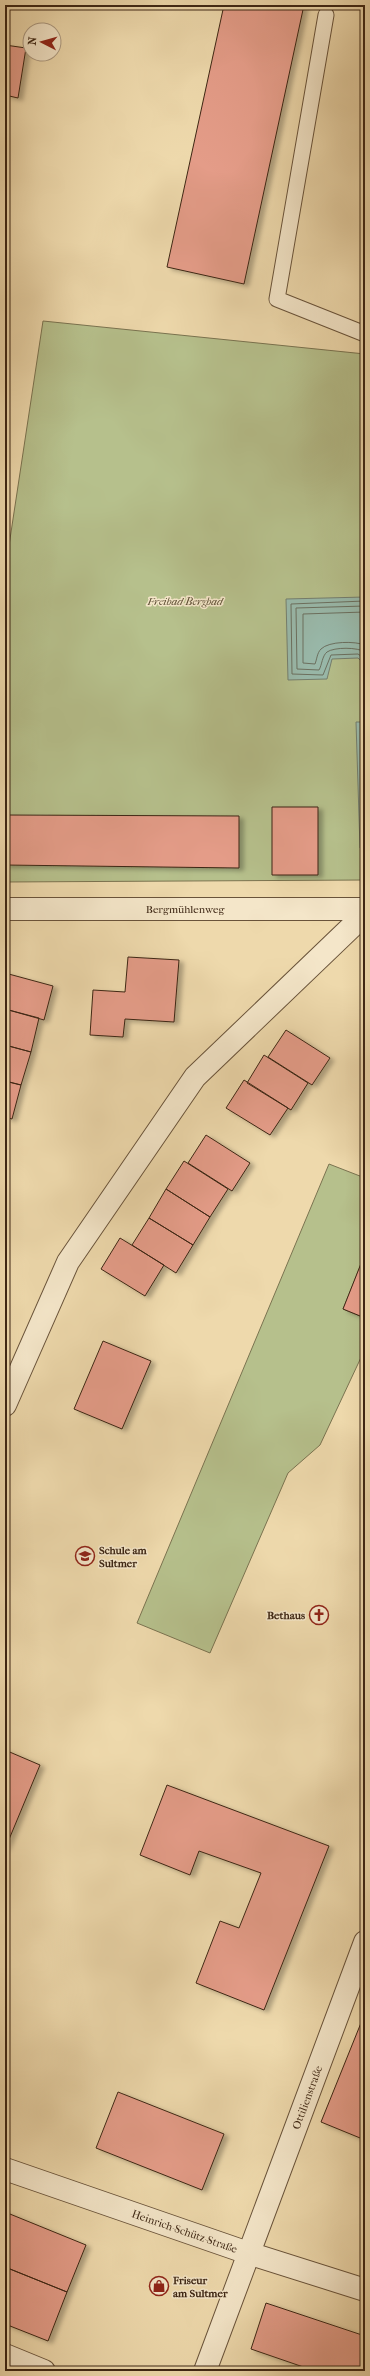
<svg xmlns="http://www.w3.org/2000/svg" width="370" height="2376" font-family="'IM FELL French Canon',serif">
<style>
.green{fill:#b6c08c;stroke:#7a7350}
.water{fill:#99baac;stroke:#747f6f}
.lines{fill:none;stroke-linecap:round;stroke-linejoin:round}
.shore{stroke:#6b7060;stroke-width:1}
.building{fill:#e49c88;stroke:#3d2614;filter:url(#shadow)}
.lane-casing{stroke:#69533a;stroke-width:17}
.street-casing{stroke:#69533a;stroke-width:24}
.lane{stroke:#f4e6c9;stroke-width:15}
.street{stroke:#f4e6c9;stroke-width:22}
.labels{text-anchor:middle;stroke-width:3;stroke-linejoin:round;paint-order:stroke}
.park-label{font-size:11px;font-style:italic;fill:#5b4c32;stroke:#f4e6c9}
.street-label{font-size:11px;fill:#3d2614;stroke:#f4e6c9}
.poi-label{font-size:11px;font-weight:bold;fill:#3d2614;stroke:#f4e6c9;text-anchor:start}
</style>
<defs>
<filter id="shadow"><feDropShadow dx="4.5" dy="2.5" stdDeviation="2" flood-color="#0004"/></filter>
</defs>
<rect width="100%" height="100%" fill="#eed9ac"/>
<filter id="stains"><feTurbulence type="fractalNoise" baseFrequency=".005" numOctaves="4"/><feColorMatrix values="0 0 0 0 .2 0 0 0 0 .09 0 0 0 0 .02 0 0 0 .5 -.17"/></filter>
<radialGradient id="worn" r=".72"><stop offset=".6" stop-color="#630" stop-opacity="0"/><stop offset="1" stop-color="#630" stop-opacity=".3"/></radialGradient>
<!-- green -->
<path class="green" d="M43 321 365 354V880L5 882V572Z
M329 1164 365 1178V1263L362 1262 343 1309 365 1318V1349L320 1445 288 1473 210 1653 137 1623Z"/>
<!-- water -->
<path class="water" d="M365 597V665L358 658 332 659 327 679 288 680 286 599Z
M356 722H365V848H360Z"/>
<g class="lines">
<!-- shore -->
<path class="shore" d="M365 601 291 604 292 674 323 675 331 655 358 654 365 659
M365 606 296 608 297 669 319 670C322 665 322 656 327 652 334 647 358 647 365 652
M365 612 303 614V663L315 664C317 659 317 653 321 649 329 641 355 641 365 645
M365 726 361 728 365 844"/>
</g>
<!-- building -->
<path class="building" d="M224 5H304L244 284 167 267Z
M5 45 26 48 18 98 5 95Z
M272 807H318V875H272Z
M5 815 239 816V868L5 865Z
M128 957 179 960 174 1022 125 1019 123 1037 90 1035 93 990 125 992Z
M5 973 53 986 44 1020 5 1009Z
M5 1009 39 1018 31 1052 5 1045Z
M286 1030 330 1058 312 1085 268 1057Z
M5 1045 31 1052 21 1085 5 1081Z
M264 1055 308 1083 291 1110 247 1083Z
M244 1080 288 1108 270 1135 226 1108Z
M5 1081 21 1085 12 1119 5 1117Z
M206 1135 250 1163 232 1191 188 1163Z
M184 1161 228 1189 210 1217 166 1189Z
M166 1189 210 1217 193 1245 149 1218Z
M149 1218 193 1245 176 1273 132 1245Z
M120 1238 164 1265 145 1296 101 1269Z
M362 1261 365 1263V1318L343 1309Z
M103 1341 151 1361 122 1429 74 1409Z
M5 1750 40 1765 5 1849Z
M167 1785 329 1846 264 2010 196 1983 220 1921 239 1928 261 1873 199 1851 190 1875 140 1855Z
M365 2013V2140L321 2122Z
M118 2092 224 2134 202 2190 96 2148Z
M5 2212 86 2245 67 2292 5 2267Z
M5 2267 67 2292 48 2341 5 2324Z
M266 2303 365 2336V2371H315L251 2349Z"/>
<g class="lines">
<!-- lane casing -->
<g class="lane-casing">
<path id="lane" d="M326 15 277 299 365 334"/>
</g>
<!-- street casing -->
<g class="street-casing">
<g id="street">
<path id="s1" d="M5 909H365"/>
<path d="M5 1405 68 1262 195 1077 365 914"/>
<path id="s2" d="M5 2169 248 2253 365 2290"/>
<path d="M5 2355 44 2371"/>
<path id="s3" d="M205 2371 365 1942"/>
</g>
</g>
<!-- lane -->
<use href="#lane" class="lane"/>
<!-- street -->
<use href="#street" class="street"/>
</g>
<!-- icons -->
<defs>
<g id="school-ring" transform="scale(1)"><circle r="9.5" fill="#f4e6c9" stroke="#8f2418" stroke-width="1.5"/><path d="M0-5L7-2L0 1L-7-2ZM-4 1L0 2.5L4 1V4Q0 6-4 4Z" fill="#8f2418"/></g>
<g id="church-ring" transform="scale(1)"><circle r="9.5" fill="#f4e6c9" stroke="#8f2418" stroke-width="1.5"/><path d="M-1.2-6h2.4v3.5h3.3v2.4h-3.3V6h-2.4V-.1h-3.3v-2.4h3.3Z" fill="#8f2418"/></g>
<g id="shop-ring" transform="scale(1)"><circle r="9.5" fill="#f4e6c9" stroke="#8f2418" stroke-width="1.5"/><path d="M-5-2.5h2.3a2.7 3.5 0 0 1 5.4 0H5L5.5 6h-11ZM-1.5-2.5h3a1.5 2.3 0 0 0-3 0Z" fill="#8f2418"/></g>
</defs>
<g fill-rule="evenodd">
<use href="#school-ring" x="85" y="1556"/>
<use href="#church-ring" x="319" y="1615"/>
<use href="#shop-ring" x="159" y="2286"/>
</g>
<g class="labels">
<!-- park labels -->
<g class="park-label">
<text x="185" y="605">Freibad Bergbad</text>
</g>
<!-- street labels -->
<g class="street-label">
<text dy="4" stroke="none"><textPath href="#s1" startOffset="180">Bergmühlenweg</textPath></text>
<text dy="4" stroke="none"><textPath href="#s3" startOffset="292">Ottilienstraße</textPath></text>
<text dy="4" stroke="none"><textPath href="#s2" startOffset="190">Heinrich-Schütz-Straße</textPath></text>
</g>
<!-- poi labels -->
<g class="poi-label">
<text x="99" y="1554">Schule am<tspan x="99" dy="13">Sultmer</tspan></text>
<text x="305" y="1619" text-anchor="end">Bethaus</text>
<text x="173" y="2284">Friseur<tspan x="173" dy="13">am Sultmer</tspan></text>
</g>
</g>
<!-- margin -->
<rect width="370" height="2376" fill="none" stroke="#eed9ac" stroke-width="20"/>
<rect x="6" y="6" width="358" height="2364" fill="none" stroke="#3d2614" stroke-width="2"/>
<rect x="10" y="10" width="350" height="2356" fill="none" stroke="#3d2614"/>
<!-- north arrow -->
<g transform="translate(42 42) rotate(276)"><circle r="19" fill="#f4e6c9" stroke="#ab9981"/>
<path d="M0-3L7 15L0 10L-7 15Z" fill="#8f2418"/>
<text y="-6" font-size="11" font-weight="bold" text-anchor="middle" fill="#3d2614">N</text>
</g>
<rect width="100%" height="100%" filter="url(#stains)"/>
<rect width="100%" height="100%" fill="url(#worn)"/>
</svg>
